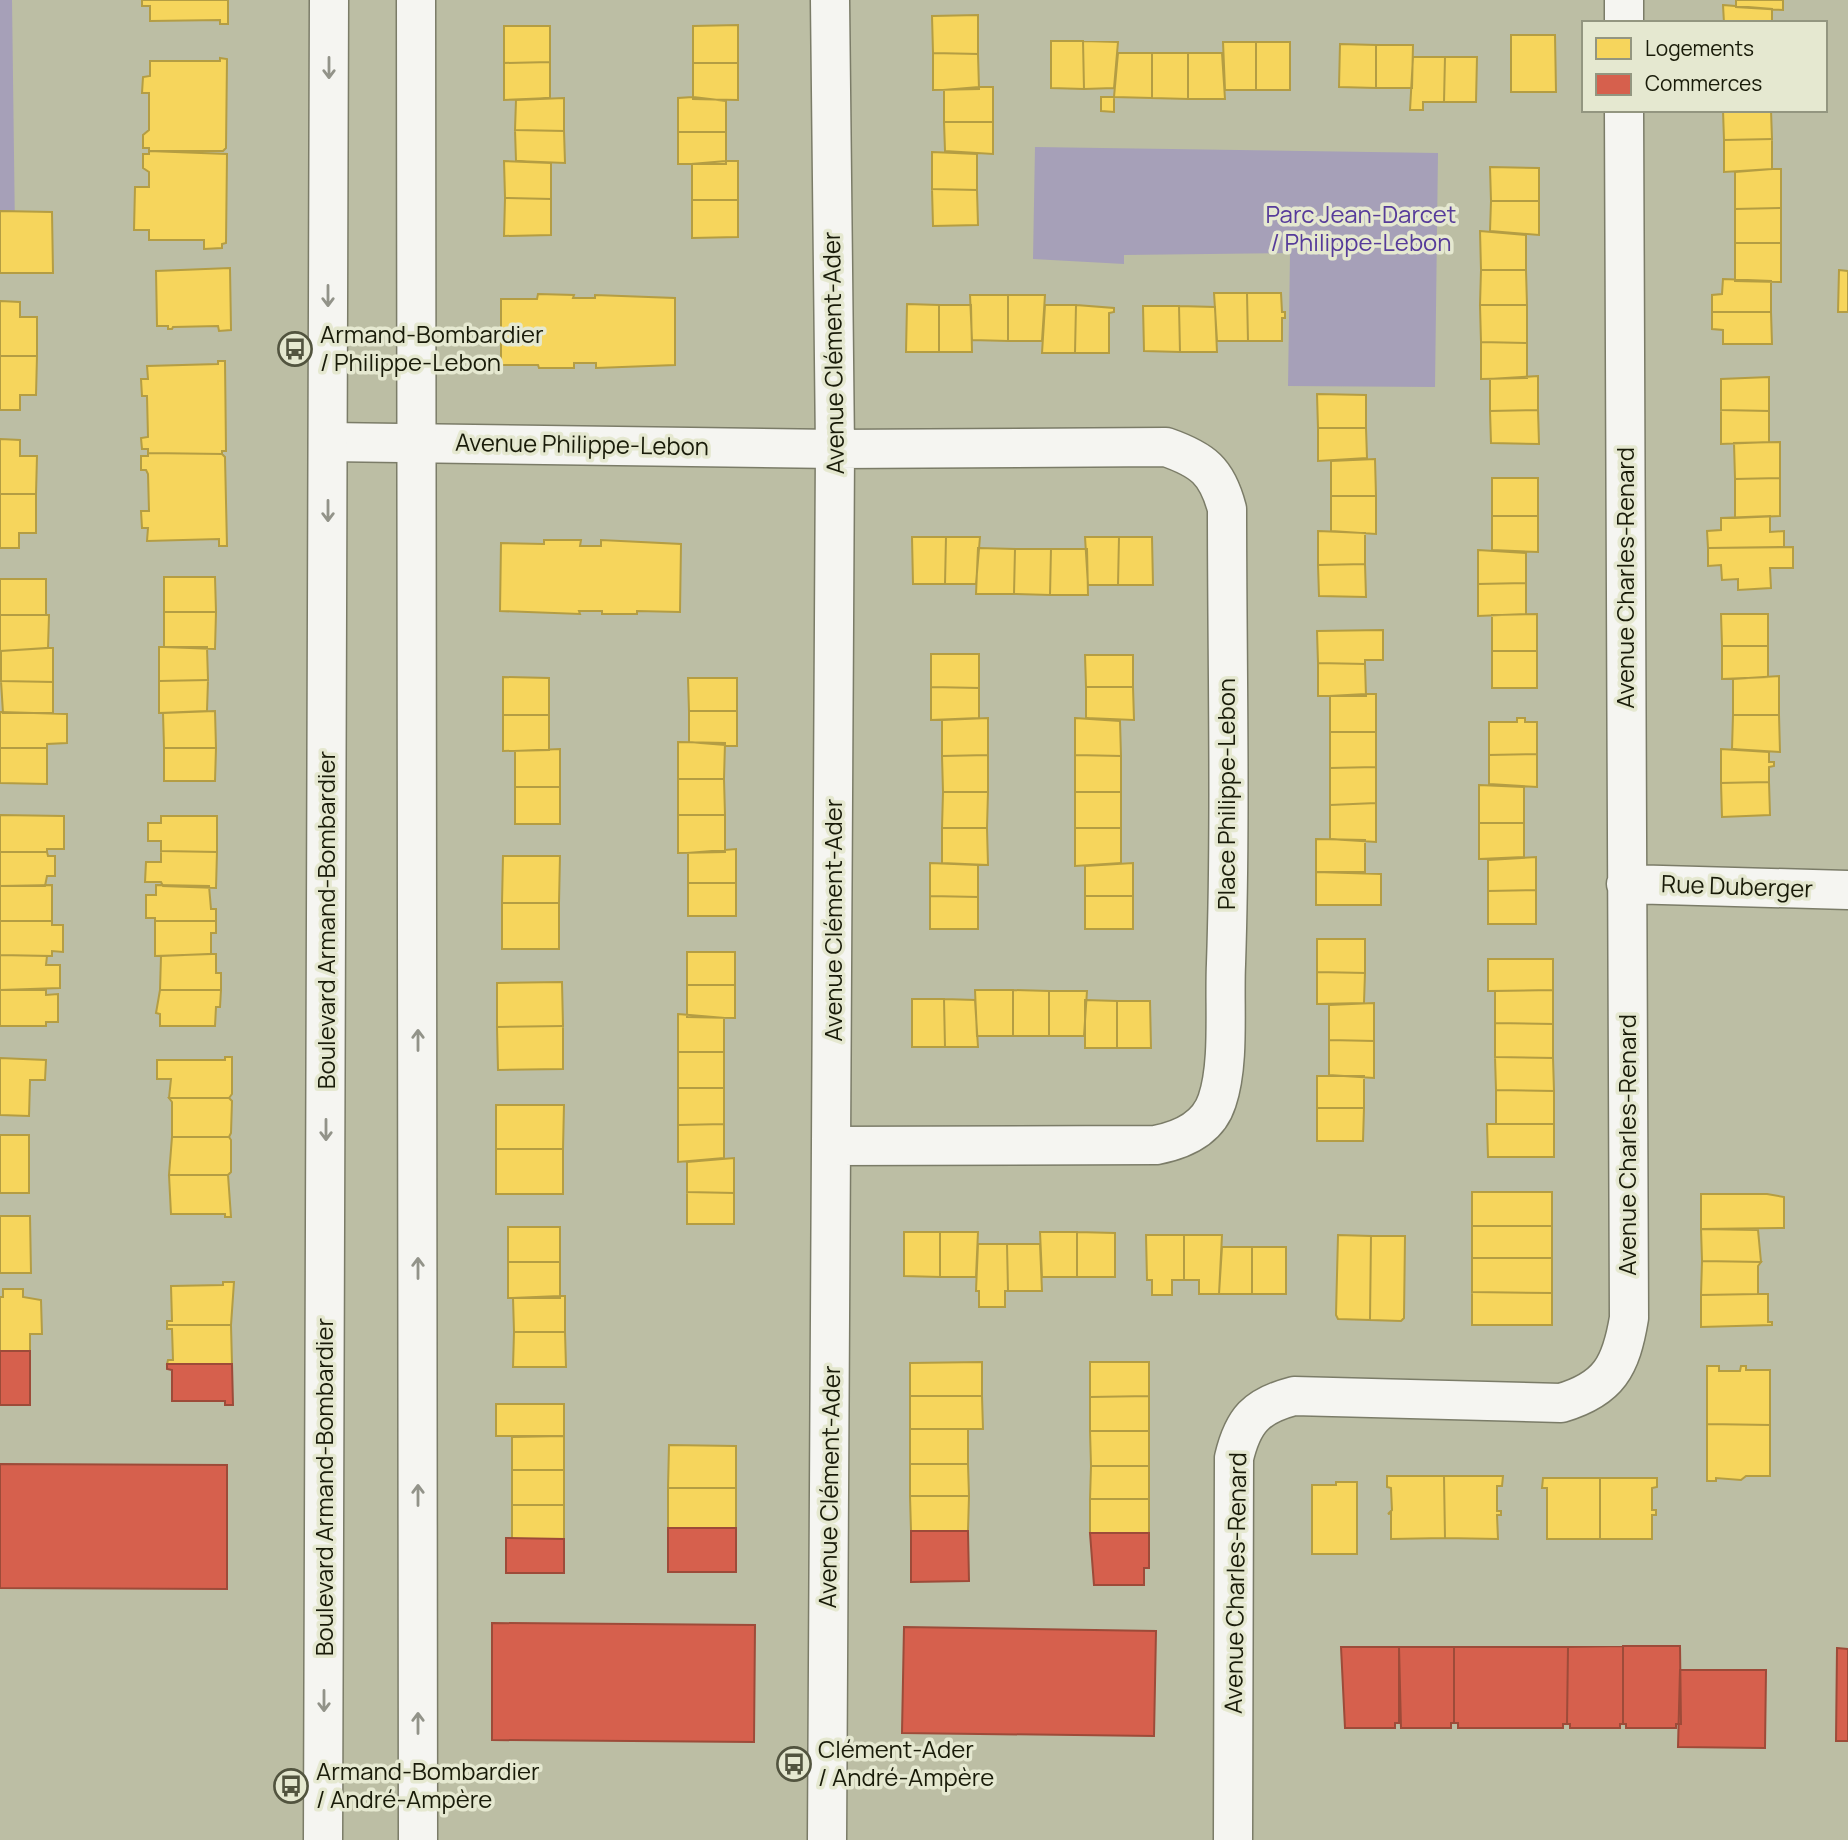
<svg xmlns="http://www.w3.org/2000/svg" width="1848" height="1840" font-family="Manrope,sans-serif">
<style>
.green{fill:#a6a0b8}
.homes{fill:#f6d55c;stroke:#b49d43;stroke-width:2}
.shops{fill:#d6604d;stroke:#9d4b39;stroke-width:2}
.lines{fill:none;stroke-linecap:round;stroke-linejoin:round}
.minor-casing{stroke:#7b7c68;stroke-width:41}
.tertiary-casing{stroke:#7b7c68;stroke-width:41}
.minor{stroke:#f5f5f1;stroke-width:38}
.tertiary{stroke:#f5f5f1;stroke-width:38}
.oneway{stroke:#929389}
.labels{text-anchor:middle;stroke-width:7;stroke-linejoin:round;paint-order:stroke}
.park-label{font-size:24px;fill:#563b9a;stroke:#e5e8d0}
.poi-label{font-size:24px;fill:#191b09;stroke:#e5e8d0;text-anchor:start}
.street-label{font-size:24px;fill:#191b09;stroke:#e5e8d0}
</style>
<rect width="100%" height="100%" fill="#bcbea4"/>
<!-- green -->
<path class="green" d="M0 0H12L15 232 0 231Z
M1035 147 1438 153 1435 387 1288 386 1290 253 1124 255V264L1033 259Z"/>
<!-- homes -->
<path class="homes" d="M142 0H228V24H220V20L150 21V6H142Z
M1736 0H1783V10L1736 7Z
M1723 5 1772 9V23H1724Z
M978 15V54L933 53 932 16Z
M738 25V63H693V26Z
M504 26H550V62L504 63Z
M1511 35H1555L1556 92H1511Z
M1051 41H1083L1084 89 1051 88Z
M1083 41 1118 42 1114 88 1084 89Z
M1223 42H1256V90H1225Z
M1256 42H1290V90H1256Z
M1340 44 1376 45V88L1339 87Z
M1376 45H1413L1412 88H1376Z
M933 53 978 54 979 89 933 90Z
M1118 53H1152V98L1114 97Z
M1152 53H1188V99L1152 98Z
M1188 53H1222L1225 99H1188Z
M1413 57H1445L1444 102H1423V110H1410Z
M1445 57H1477L1476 102H1444Z
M220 58 227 59 226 148 223 151H149V148H143V135L149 130V93H142L143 77 150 76V61H220Z
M550 62V98L504 100V63Z
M693 63H738V100L693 99Z
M979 87H993V122H944V90Z
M693 97 726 101V132H678V98Z
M1101 97H1114V112L1101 111Z
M564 98V131L515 130 516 100Z
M1723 110H1771L1772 139 1724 140Z
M944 122H993V154L945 151Z
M515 130 564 131 565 163 516 161Z
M678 132H726V164H678Z
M1772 139V169L1724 172V140Z
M149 151 227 154 226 243 222 244V248L204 249V240H149V230H134L135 187H149V172L143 168V154H149Z
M932 152 977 154V190L932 189Z
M504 161 551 163V199L505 198Z
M726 161H738V200H692V164Z
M1490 167 1539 168V201H1491Z
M1772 169H1781V208L1735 209V172Z
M932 189 977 190 978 225 933 226Z
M505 198 551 199V235L504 236Z
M692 200H738V237L692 238Z
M1491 201H1539V235L1490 231Z
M1781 208V243H1735V209Z
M0 211 52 212 53 273H0Z
M1480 231 1526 235V270H1481Z
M1735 243H1781V282L1735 281Z
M230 268 231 330 219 331 218 326 173 327 172 329H168V326H157L156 271Z
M1481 270H1526L1527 305H1480Z
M1839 270 1848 271V312H1838Z
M1723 279 1771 281V312H1712V295L1722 294Z
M1214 293H1247L1248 341H1217Z
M1247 293H1281L1282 312H1285V318H1282V341H1248Z
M538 294 574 295 573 298H595V295L675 298V365L596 368V363H574V368H539L538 365H501V299H537Z
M970 295H1008V341L972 340Z
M1008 295H1045L1042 341H1008Z
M0 301 20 302V317H37V356H0Z
M907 304 939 305V352H906Z
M939 305H971L972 352H939Z
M1045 305H1076L1075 353H1042Z
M1076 305 1114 308V312L1109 313V353H1075Z
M1480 305H1527V343L1481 342Z
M1143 306H1179L1180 352 1144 351Z
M1179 306 1215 307 1217 352H1180Z
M1712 312H1771L1772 344H1723V330L1712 329Z
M1481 342 1527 343V378L1481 379Z
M0 356H37L36 395H20V410H0Z
M218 361H225L226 451H222V454L148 453V449H142L141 438 148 437 147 396H142L141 379H148L147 366 218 364Z
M1538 376V410L1490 411V379Z
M1769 377V411L1721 410V379Z
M1317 394 1366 395V428H1318Z
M1538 410 1539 444 1491 443 1490 411Z
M1721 410 1769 411V442L1721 444Z
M1318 428H1366L1367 458 1318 461Z
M0 439 20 440V456H37L36 494H0Z
M1780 442V478L1735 479 1734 443Z
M148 453 222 454 225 457 227 546H219V539L147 541 148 528H142L141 511H149L148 474 146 470H141V456H148Z
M1375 459 1376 496H1331V461Z
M1492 478H1538V516H1492Z
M1780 478V516L1735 518V479Z
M0 494H36V533H19V548H0Z
M1331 496H1376V534L1331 531Z
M1492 516H1538V552L1492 550Z
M1770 516V532L1784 531V547L1708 548 1707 531 1721 530V518Z
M1318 531 1365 533V564L1318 565Z
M912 537H946L945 584H913Z
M946 537H980L976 584H945Z
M1085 537H1119L1118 585H1088Z
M1119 537H1152L1153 585H1118Z
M544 540H581L580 546H601V540L681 544 680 612 637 611V614H602V611H579L580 614 500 611 501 543 544 544Z
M1793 547V568H1770L1771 588 1738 590V579L1722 580 1721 565 1708 566V548Z
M978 548 1015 549 1014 594H976Z
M1015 549H1051L1050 595 1014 594Z
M1051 549H1087L1088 595H1050Z
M1478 550 1526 553V583L1478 584Z
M1365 564 1366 597 1319 596 1318 565Z
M164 577H215L216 612H164Z
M0 579H46V615H0Z
M1526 583V614L1478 616V584Z
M164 612H216L215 649 164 647Z
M1537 614V651H1492V615Z
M1721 614H1768V646H1722Z
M0 615H49L48 648 0 651Z
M1383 630V660H1365V664L1318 663 1317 631Z
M1722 646H1768V677L1722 679Z
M159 647H207L208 680 159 681Z
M46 648H53V682L1 681V651Z
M1492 651H1537V688H1492Z
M931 654H979V688L931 687Z
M1085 655H1133V687H1086Z
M1318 663 1365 664 1366 696H1318Z
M1779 676V715H1733V679Z
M503 677 549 678V715H503Z
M688 678H737V711H689Z
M208 680 207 711 159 713V681Z
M1 681 53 682V713H3Z
M931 687 979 688V718L931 720Z
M1086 687H1133L1134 720 1086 718Z
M1366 694H1376V732H1330V696Z
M215 711 216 748H164L163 713Z
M689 711H737V746L689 742Z
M0 712 67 714V743L47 744V748H0Z
M503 715H549V750L503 751Z
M1733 715H1779L1780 752 1732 749Z
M988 718V755L942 756V720Z
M1075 718 1120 721 1121 756 1075 755Z
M1517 718H1525V722H1537V754L1489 755V722H1517Z
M1330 732H1376V767L1330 768Z
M678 742 725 743 724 779H678Z
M0 748H47V784L0 783Z
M164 748H216L215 781H164Z
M560 749V787H515V751Z
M1721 749 1769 752V762H1774V766L1769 767V782L1721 783Z
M1537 754V787L1489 784V755Z
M988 755V792H943L942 756Z
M1075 755 1121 756V792H1075Z
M1376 767V803L1330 805V768Z
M678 779H724L725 815H678Z
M1769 782 1770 815 1722 817 1721 783Z
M1479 785 1524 787V823H1479Z
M515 787H560V824H515Z
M943 792H988L987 828H942Z
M1075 792H1121V828H1075Z
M1376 803V842L1330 839V805Z
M0 815 64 816V849H47V852H0Z
M678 815H725V852L678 853Z
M161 816H217V852L161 851V841H148V823H161Z
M1479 823H1524V857L1479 859Z
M942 828H987L988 865 942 863Z
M1075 828H1121V863L1075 866Z
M1316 839 1365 840V872H1316Z
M736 849V883H688V853Z
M161 851 217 852 216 888 163 886 161 882H145L146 862H161Z
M0 852H47L48 856H55V876H47L45 886H0Z
M503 856H560L559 903H502Z
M1536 857V890L1488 891V860Z
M930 863 978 865V897L930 896Z
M1133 863V896H1085V866Z
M1316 872 1381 874V905H1316Z
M688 883H736V916H688Z
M52 885V921H0V886Z
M156 885 209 886 211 909H216V921H155V918H146V895H156Z
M1536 890V924H1488V891Z
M930 896 978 897V929H930Z
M1085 896H1133V929H1085Z
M502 903H559V949H502Z
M0 921H52V925H63V952L52 951V956L0 955Z
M155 921H216V933H211V954L155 956Z
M1317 939H1365V973L1317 972Z
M687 952H735V985H687Z
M208 954H216V973H221V990H160L161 956Z
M0 955 47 956 46 965H60V988L0 990Z
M1488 959H1553V990L1488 991Z
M1317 972 1365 973 1364 1003 1317 1004Z
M562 982 563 1026 497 1027V983Z
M687 985H735V1018L687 1017Z
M0 990H46V995L58 994V1022H46V1026H0Z
M160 990H221L220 1007H216L215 1026H160V1014L156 1013Z
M975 990H1013V1036H977Z
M1013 990 1049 991V1036H1013Z
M1553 990V1024L1495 1023V991Z
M1049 991H1087L1084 1036H1049Z
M912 999H944L945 1047H912Z
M944 999 975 1000 978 1047H945Z
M1085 1000 1117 1001V1048H1085Z
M1117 1001H1150L1151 1048H1117Z
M1374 1003V1041L1329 1040V1005Z
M678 1014 724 1018V1052H678Z
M1495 1023 1553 1024V1058L1495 1057Z
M563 1026V1069L498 1070 497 1027Z
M1329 1040 1374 1041V1078L1329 1075Z
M678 1052H724V1088H678Z
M225 1057H232V1094L229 1098H169L171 1079H157V1060H225Z
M1495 1057 1553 1058 1554 1091 1496 1090Z
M0 1058 46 1060 45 1080H30L29 1116 0 1115Z
M1317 1076H1364V1108H1317Z
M678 1088H724V1124L678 1125Z
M1496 1090 1554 1091V1124H1496Z
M169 1098H229L232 1101 231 1133 229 1137H172V1102Z
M496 1105H564L563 1149H496Z
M1317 1108H1364L1363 1141H1317Z
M724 1124V1158L678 1162V1125Z
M1487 1124H1554V1157H1488Z
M0 1135H29V1193H0Z
M172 1137H229L231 1140V1172L228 1175H169Z
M496 1149H563V1194H496Z
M734 1158V1193L687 1192V1162Z
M169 1175H228L231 1217H225V1214H171Z
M687 1192 734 1193V1224H687Z
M1472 1192H1552V1226H1472Z
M1701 1194H1767L1784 1197V1228L1701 1229Z
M0 1216H30L31 1273H0Z
M1472 1226H1552V1258H1472Z
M508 1227H560V1262H508Z
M1701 1229 1758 1230 1761 1262 1702 1261Z
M904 1232H940V1277L904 1276Z
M940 1232H978L976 1277H940Z
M1040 1232H1077V1277H1042Z
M1077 1232 1115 1233V1277H1077Z
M1146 1235H1184V1280H1172V1295H1152V1280H1147Z
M1184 1235H1222L1219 1294H1199V1280H1184Z
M1338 1235 1371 1236 1370 1320 1338 1319 1336 1315Z
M1371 1236H1405L1404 1318 1401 1321 1370 1320Z
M978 1244H1007L1008 1291H1005V1307H979V1291H976Z
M1007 1244H1040L1042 1291H1008Z
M1222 1247H1252V1294H1219Z
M1252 1247H1286V1294H1252Z
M1472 1258H1552V1293L1472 1292Z
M1702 1261 1761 1262 1758 1266V1294L1701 1295Z
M508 1262H560V1298H508Z
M223 1282H234L231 1325H167V1321H172L171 1286 223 1285Z
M3 1289H23V1297L41 1300 42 1334H30V1351H0V1297H3Z
M1472 1292 1552 1293V1325H1472Z
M1758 1294H1768V1322H1772V1325L1701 1327V1295Z
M560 1296H565V1332H514L513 1298Z
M167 1325H231L232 1364H167L168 1360H173L172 1329H167Z
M514 1332H565L566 1367H513Z
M982 1362V1396H910V1363Z
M1090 1362H1149V1396L1090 1397Z
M1707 1366H1719V1371H1740L1741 1366H1746V1370H1770V1425L1707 1424Z
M910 1396H982L983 1429H910Z
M1149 1396V1431H1090V1397Z
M496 1404H564V1436H496Z
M1707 1424 1770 1425V1476H1746L1741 1480 1716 1478V1481H1707Z
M910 1429H968V1464H910Z
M1090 1431H1149V1466H1091Z
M564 1436V1470H512V1437Z
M669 1445 736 1446V1488H668Z
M910 1464H968L969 1496H910Z
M1091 1466H1149V1499H1090Z
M512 1470H564V1505H512Z
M1387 1476H1444L1445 1538 1391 1539V1513L1388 1514 1392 1510 1391 1488 1387 1487Z
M1444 1476H1503L1502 1486H1497V1511H1501V1515H1497L1498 1539 1445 1538Z
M1543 1478H1600V1539H1547V1488H1542Z
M1600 1478H1657V1487L1652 1488V1510H1656V1515H1652V1539H1600Z
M1336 1482H1357V1554H1312V1485H1336Z
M668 1488H736V1528H668Z
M910 1496H969L968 1531H911Z
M1090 1499H1149V1533H1090Z
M512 1505H564V1539L512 1540Z"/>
<!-- shops -->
<path class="shops" d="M0 1351H30V1405H0Z
M167 1364H232L233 1405H225V1401H172V1370L167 1369Z
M0 1464 227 1465V1589L0 1588Z
M668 1528H736V1572H668Z
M911 1531H968L969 1581 911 1582Z
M1090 1533H1149V1568H1144V1585H1094Z
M506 1538 564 1539V1573H506Z
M492 1623 755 1625 754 1742 492 1740Z
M904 1627 1156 1631 1154 1736 902 1733Z
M1623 1646H1680L1681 1724H1676V1728H1626V1724H1623Z
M1623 1646V1724H1620V1728H1570V1724H1567L1568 1647Z
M1341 1647H1399V1723H1395V1728H1345Z
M1399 1647H1454V1723H1451V1728H1401Z
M1454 1647H1568L1567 1724H1563V1728H1458V1723H1454Z
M1837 1648 1848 1649V1741H1836Z
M1680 1670H1766L1765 1748 1678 1747Z"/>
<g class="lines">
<!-- minor casing -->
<g class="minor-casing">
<path id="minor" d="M1624 0V23
M328 442 835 449 1166 447C1203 460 1217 471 1227 509 1227 660 1231 813 1226 964 1224 1005 1230 1063 1217 1101 1208 1129 1182 1140 1156 1145L834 1146
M1626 884 1848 890
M827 1840 835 449 830 0
M1233 1840 1234 1458C1243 1420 1256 1406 1294 1396L1561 1403C1609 1389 1621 1366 1629 1318L1624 110"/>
</g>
<!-- tertiary casing -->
<g class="tertiary-casing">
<path id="tertiary" d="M416 0 418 1840
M323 1840 329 0"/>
</g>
<!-- minor -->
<use href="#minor" class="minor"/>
<!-- tertiary -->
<use href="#tertiary" class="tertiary"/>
</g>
<!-- one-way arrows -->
<defs><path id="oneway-shaft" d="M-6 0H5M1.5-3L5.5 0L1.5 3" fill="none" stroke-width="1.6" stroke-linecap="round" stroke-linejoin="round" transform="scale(1.75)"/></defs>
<g class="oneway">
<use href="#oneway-shaft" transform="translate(329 68) rotate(90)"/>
<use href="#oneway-shaft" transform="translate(328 296) rotate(90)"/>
<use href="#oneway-shaft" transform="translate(328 511) rotate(90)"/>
<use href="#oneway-shaft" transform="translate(418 1040) rotate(-90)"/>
<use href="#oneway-shaft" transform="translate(326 1130) rotate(90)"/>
<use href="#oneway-shaft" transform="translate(418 1268) rotate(-90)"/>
<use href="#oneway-shaft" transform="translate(418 1495) rotate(-90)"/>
<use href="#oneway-shaft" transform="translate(324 1701) rotate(90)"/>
<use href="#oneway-shaft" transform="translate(418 1723) rotate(-90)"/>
</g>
<!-- icons -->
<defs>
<g id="bus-ring" transform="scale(1.75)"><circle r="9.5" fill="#e5e8d0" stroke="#52543f" stroke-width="1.5"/><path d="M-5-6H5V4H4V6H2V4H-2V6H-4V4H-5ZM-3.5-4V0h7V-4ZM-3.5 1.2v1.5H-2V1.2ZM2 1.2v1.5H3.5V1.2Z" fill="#52543f"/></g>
</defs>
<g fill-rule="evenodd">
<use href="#bus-ring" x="295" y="349"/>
<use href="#bus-ring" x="794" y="1764"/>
<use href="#bus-ring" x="291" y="1786"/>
</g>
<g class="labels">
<!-- park labels -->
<g class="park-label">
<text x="1361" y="223">Parc Jean-Darcet<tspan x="1361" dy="28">/ Philippe-Lebon</tspan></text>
</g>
<!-- poi labels -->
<g class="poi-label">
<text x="320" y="343">Armand-Bombardier<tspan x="320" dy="28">/ Philippe-Lebon</tspan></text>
<text x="818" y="1758">Clément-Ader<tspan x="818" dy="28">/ André-Ampère</tspan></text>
<text x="316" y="1780">Armand-Bombardier<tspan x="316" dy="28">/ André-Ampère</tspan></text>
</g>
<!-- street labels -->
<g class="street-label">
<text transform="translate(834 353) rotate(-91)" y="8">Avenue Clément-Ader</text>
<text transform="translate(582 445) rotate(1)" y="8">Avenue Philippe-Lebon</text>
<text transform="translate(1626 578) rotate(-90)" y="8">Avenue Charles-Renard</text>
<text transform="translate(1227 794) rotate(-90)" y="8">Place Philippe-Lebon</text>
<text transform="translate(1737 887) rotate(2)" y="8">Rue Duberger</text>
<text transform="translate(327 920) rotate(-90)" y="8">Boulevard Armand-Bombardier</text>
<text transform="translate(834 920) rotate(-90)" y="8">Avenue Clément-Ader</text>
<text transform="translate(1628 1145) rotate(-90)" y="8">Avenue Charles-Renard</text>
<text transform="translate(325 1487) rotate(-90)" y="8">Boulevard Armand-Bombardier</text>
<text transform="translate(830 1487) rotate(-89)" y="8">Avenue Clément-Ader</text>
<text transform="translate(1236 1583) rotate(-89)" y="8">Avenue Charles-Renard</text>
</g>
</g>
<!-- legend -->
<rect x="1582" y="21" width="245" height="91" fill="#e5e8d0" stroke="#939680" stroke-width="2"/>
<rect x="1596" y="38" width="35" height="21" fill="#f6d55c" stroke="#939680" stroke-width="2"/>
<text x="1645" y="56" font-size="21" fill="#191b09">Logements</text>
<rect x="1596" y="74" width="35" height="21" fill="#d6604d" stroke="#939680" stroke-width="2"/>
<text x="1645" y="91" font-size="21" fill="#191b09">Commerces</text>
</svg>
